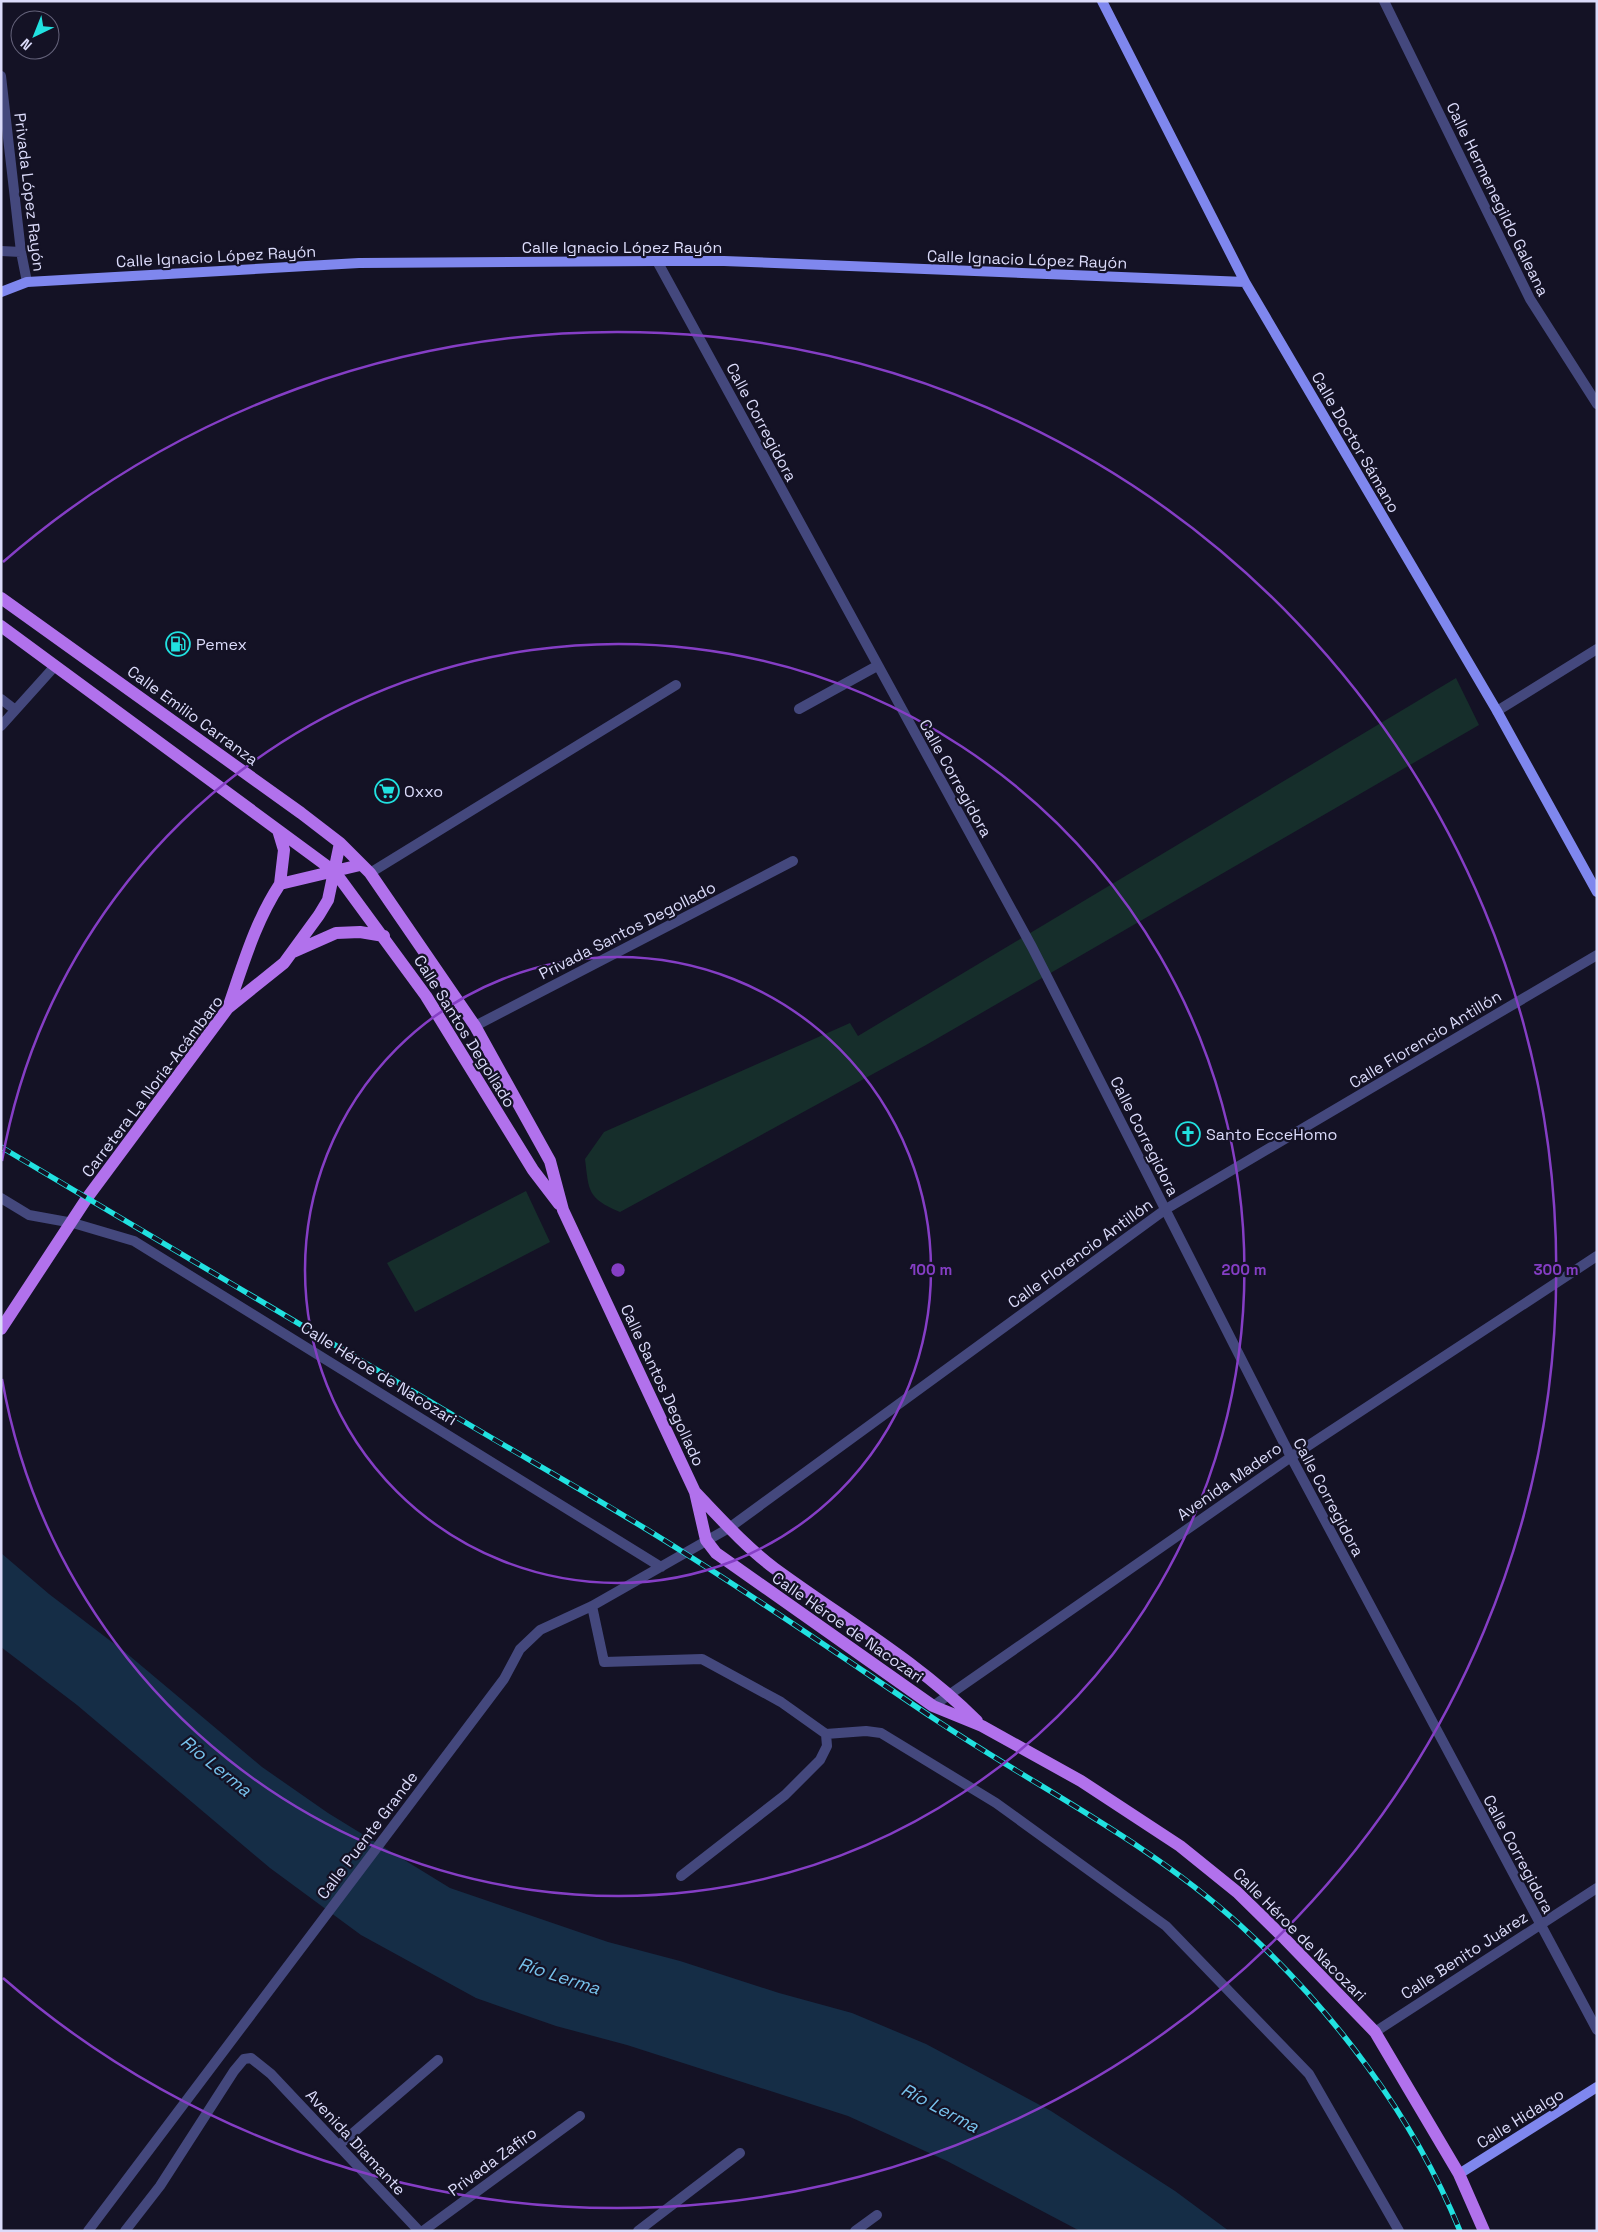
<svg xmlns="http://www.w3.org/2000/svg" width="1598" height="2232" font-family="'Space Grotesk',sans-serif">
<style>
.green{fill:#162e2b}
.water{fill:#152d46}
.lines{fill:none;stroke-linecap:round;stroke-linejoin:round}
.lane{stroke:#44487d;stroke-width:10}
.street{stroke:#44487d;stroke-width:10}
.secondary{stroke:#7f87ee;stroke-width:10}
.primary{stroke:#b171ec;stroke-width:12}
.rail-casing{stroke:#21e1e0;stroke-width:5.5}
.rail{stroke:#141225;stroke-width:4;stroke-dasharray:11;stroke-linecap:butt}
.ring{fill:none;stroke:#853ec5;stroke-width:2.5}
.labels{text-anchor:middle;stroke-width:4.5;stroke-linejoin:round;paint-order:stroke}
.street-label{font-size:16px;fill:#dbdbfa;stroke:#141225}
.poi-label{font-size:16px;fill:#dbdbfa;stroke:#141225;text-anchor:start}
.water-label{font-size:18px;font-style:italic;fill:#77c2ec;stroke:#141225}
.centre{fill:#853ec5;stroke:#141225;stroke-width:2.5}
.ring-label{font-size:15px;text-anchor:middle;font-weight:bold;fill:#853ec5;stroke:#141225;stroke-width:4.5;stroke-linejoin:round;paint-order:stroke}
</style>
<rect width="100%" height="100%" fill="#141225"/>
<!-- green -->
<path class="green" d="M1456 678 1479 725 926 1045 620 1212C587 1198 589 1191 585 1159L604 1132 850 1023 858 1036Z
M526 1191 550 1242 415 1312 387 1263Z"/>
<!-- water -->
<path class="water" d="M1 1553 49 1594 125 1652 262 1767 328 1813 450 1888 608 1942 680 1961 779 1993 852 2013 926 2044 1051 2111 1175 2191 1229 2231H1080L947 2161 848 2116 627 2045 556 2026 476 1998 361 1935 270 1868 77 1705 1 1647Z"/>
<g class="lines">
<!-- lane -->
<path class="lane" d="M1 699 14 709
M1 726 55 666"/>
<!-- street -->
<path class="street" d="M1384 1 1530 299 1597 404
M1 76 21 252 27 282
M1 251 21 252
M657 261 1032 947 1291 1457 1597 2030
M799 709 877 666
M1497 711 1597 649
M370 873 676 685
M475 1026 793 861
M1 1198 29 1215 73 1223 134 1241 661 1567
M592 1606 604 1662 702 1659 781 1702 826 1734 866 1731 881 1733 996 1803 1166 1926 1309 2074 1399 2231
M933 1706 1291 1457 1597 1256
M681 1876 785 1795 820 1760 827 1746 826 1734
M1375 2032 1597 1888
M339 2145 438 2060
M88 2231 504 1679 520 1649 540 1630 592 1606 729 1528 1166 1209 1597 955
M125 2231 160 2186 234 2071 244 2059 251 2058 271 2074 419 2231
M423 2231 580 2116
M638 2231 740 2153
M855 2231 877 2215"/>
<!-- secondary -->
<path class="secondary" d="M1102 1 1245 282 1497 711 1597 892
M1 292 27 282 359 263 657 261H724L1245 282
M1459 2174 1597 2087"/>
<!-- primary -->
<path class="primary" d="M1 598 301 813 340 843 370 873 475 1026 550 1161 563 1210 695 1492 706 1540 716 1553 933 1706 982 1726 1081 1781 1180 1846 1237 1892 1285 1939 1375 2032 1459 2174 1484 2231
M1 626 335 872 426 996 533 1170 559 1204
M278 830 284 850 280 884
M293 952 336 933 360 932 384 936
M228 1008C243 965 255 922 280 884L360 865
M1 1329 87 1198 228 1008 284 963 319 915 328 900 340 843
M695 1492C720 1518 745 1546 774 1568 842 1618 917 1661 977 1721"/>
<!-- rail casing -->
<g class="rail-casing">
<path id="rail" d="M1 1147C155 1238 309 1330 463 1421 537 1465 613 1507 686 1554 770 1607 851 1663 933 1718 1036 1787 1148 1841 1240 1925 1332 2009 1413 2115 1460 2231"/>
</g>
<!-- rail -->
<use href="#rail" class="rail"/>
</g>
<!-- distance rings -->
<g class="ring">
<circle cx="618" cy="1270" r="313"/>
<path d="M2 1161A626 626 0 1 1 2 1379"/>
<path d="M3 562A938 938 0 1 1 3 1978"/>
</g>
<!-- icons -->
<defs>
<g id="fuel-ring" transform="scale(1.25)"><circle r="9.5" fill="#141225" stroke="#21e1e0" stroke-width="1.5"/><path d="M-5.5-6h7V0h2V4h1.3V-2.5L3-4.5l.8-.8L6-3V5H2.5V1h-1V6h-7ZM-4.2-4.7v3.2H.2V-4.7Z" fill="#21e1e0"/></g>
<g id="supermarket-ring" transform="scale(1.25)"><circle r="9.5" fill="#141225" stroke="#21e1e0" stroke-width="1.5"/><path d="M-6-5.5h2.5l.6 2H6L4.5 2H-2.5L-4.4-4H-6ZM-1.5 3.2a1.3 1.3 0 1 0 .1 0ZM3 3.2a1.3 1.3 0 1 0 .1 0Z" fill="#21e1e0"/></g>
<g id="church-ring" transform="scale(1.25)"><circle r="9.5" fill="#141225" stroke="#21e1e0" stroke-width="1.5"/><path d="M-1.2-6h2.4v3.5h3.3v2.4h-3.3V6h-2.4V-.1h-3.3v-2.4h3.3Z" fill="#21e1e0"/></g>
</defs>
<g fill-rule="evenodd">
<use href="#fuel-ring" x="178" y="644"/>
<use href="#supermarket-ring" x="387" y="791"/>
<use href="#church-ring" x="1188" y="1134"/>
</g>
<g class="labels">
<!-- street labels -->
<g class="street-label">
<text transform="translate(30 192) rotate(83)" y="6">Privada López Rayón</text>
<text transform="translate(1498 199) rotate(64)" y="6">Calle Hermenegildo Galeana</text>
<text x="622" y="253">Calle Ignacio López Rayón</text>
<text transform="translate(216 256) rotate(-3)" y="6">Calle Ignacio López Rayón</text>
<text transform="translate(1027 259) rotate(2)" y="6">Calle Ignacio López Rayón</text>
<text transform="translate(762 422) rotate(62)" y="6">Calle Corregidora</text>
<text transform="translate(1356 442) rotate(60)" y="6">Calle Doctor Sámano</text>
<text transform="translate(193 715) rotate(36)" y="6">Calle Emilio Carranza</text>
<text transform="translate(956 778) rotate(61)" y="6">Calle Corregidora</text>
<text transform="translate(627 930) rotate(-27)" y="6">Privada Santos Degollado</text>
<text transform="translate(465 1031) rotate(58)" y="6">Calle Santos Degollado</text>
<text transform="translate(1425 1039) rotate(-31)" y="6">Calle Florencio Antillón</text>
<text transform="translate(152 1086) rotate(-53)" y="6">Carretera La Noria-Acámbaro</text>
<text transform="translate(1145 1136) rotate(63)" y="6">Calle Corregidora</text>
<text transform="translate(1080 1253) rotate(-36)" y="6">Calle Florencio Antillón</text>
<text transform="translate(379 1373) rotate(32)" y="6">Calle Héroe de Nacozari</text>
<text transform="translate(663 1385) rotate(65)" y="6">Calle Santos Degollado</text>
<text transform="translate(1229 1481) rotate(-35)" y="6">Avenida Madero</text>
<text transform="translate(1329 1497) rotate(62)" y="6">Calle Corregidora</text>
<text transform="translate(848 1627) rotate(35)" y="6">Calle Héroe de Nacozari</text>
<text transform="translate(367 1835) rotate(-53)" y="6">Calle Puente Grande</text>
<text transform="translate(1519 1854) rotate(62)" y="6">Calle Corregidora</text>
<text transform="translate(1300 1934) rotate(45)" y="6">Calle Héroe de Nacozari</text>
<text transform="translate(1464 1955) rotate(-33)" y="6">Calle Benito Juárez</text>
<text transform="translate(1520 2118) rotate(-32)" y="6">Calle Hidalgo</text>
<text transform="translate(356 2142) rotate(47)" y="6">Avenida Diamante</text>
<text transform="translate(492 2161) rotate(-36)" y="6">Privada Zafiro</text>
</g>
<!-- poi labels -->
<g class="poi-label">
<text x="196" y="650">Pemex</text>
<text x="404" y="797">Oxxo</text>
<text x="1206" y="1140">Santo EcceHomo</text>
</g>
<!-- water labels -->
<g class="water-label">
<text transform="translate(216 1766) rotate(39)" y="6">Río Lerma</text>
<text transform="translate(559 1976) rotate(18)" y="6">Río Lerma</text>
<text transform="translate(940 2108) rotate(28)" y="6">Río Lerma</text>
</g>
</g>
<circle cx="618" cy="1270" r="8" class="centre"/>
<g class="ring-label">
<text x="931" y="1275">100 m</text>
<text x="1244" y="1275">200 m</text>
<text x="1556" y="1275">300 m</text>
</g>
<!-- border -->
<rect width="1598" height="2232" fill="none" stroke="#dbdbfa" stroke-width="5"/>
<!-- north arrow -->
<g transform="translate(35 35) rotate(223)"><circle r="24" fill="#141225" stroke="#64627a"/>
<path d="M0-4L9 19L0 12L-9 19Z" fill="#21e1e0"/>
<text y="-8" font-size="14" font-weight="bold" text-anchor="middle" fill="#dbdbfa">N</text>
</g>
</svg>
